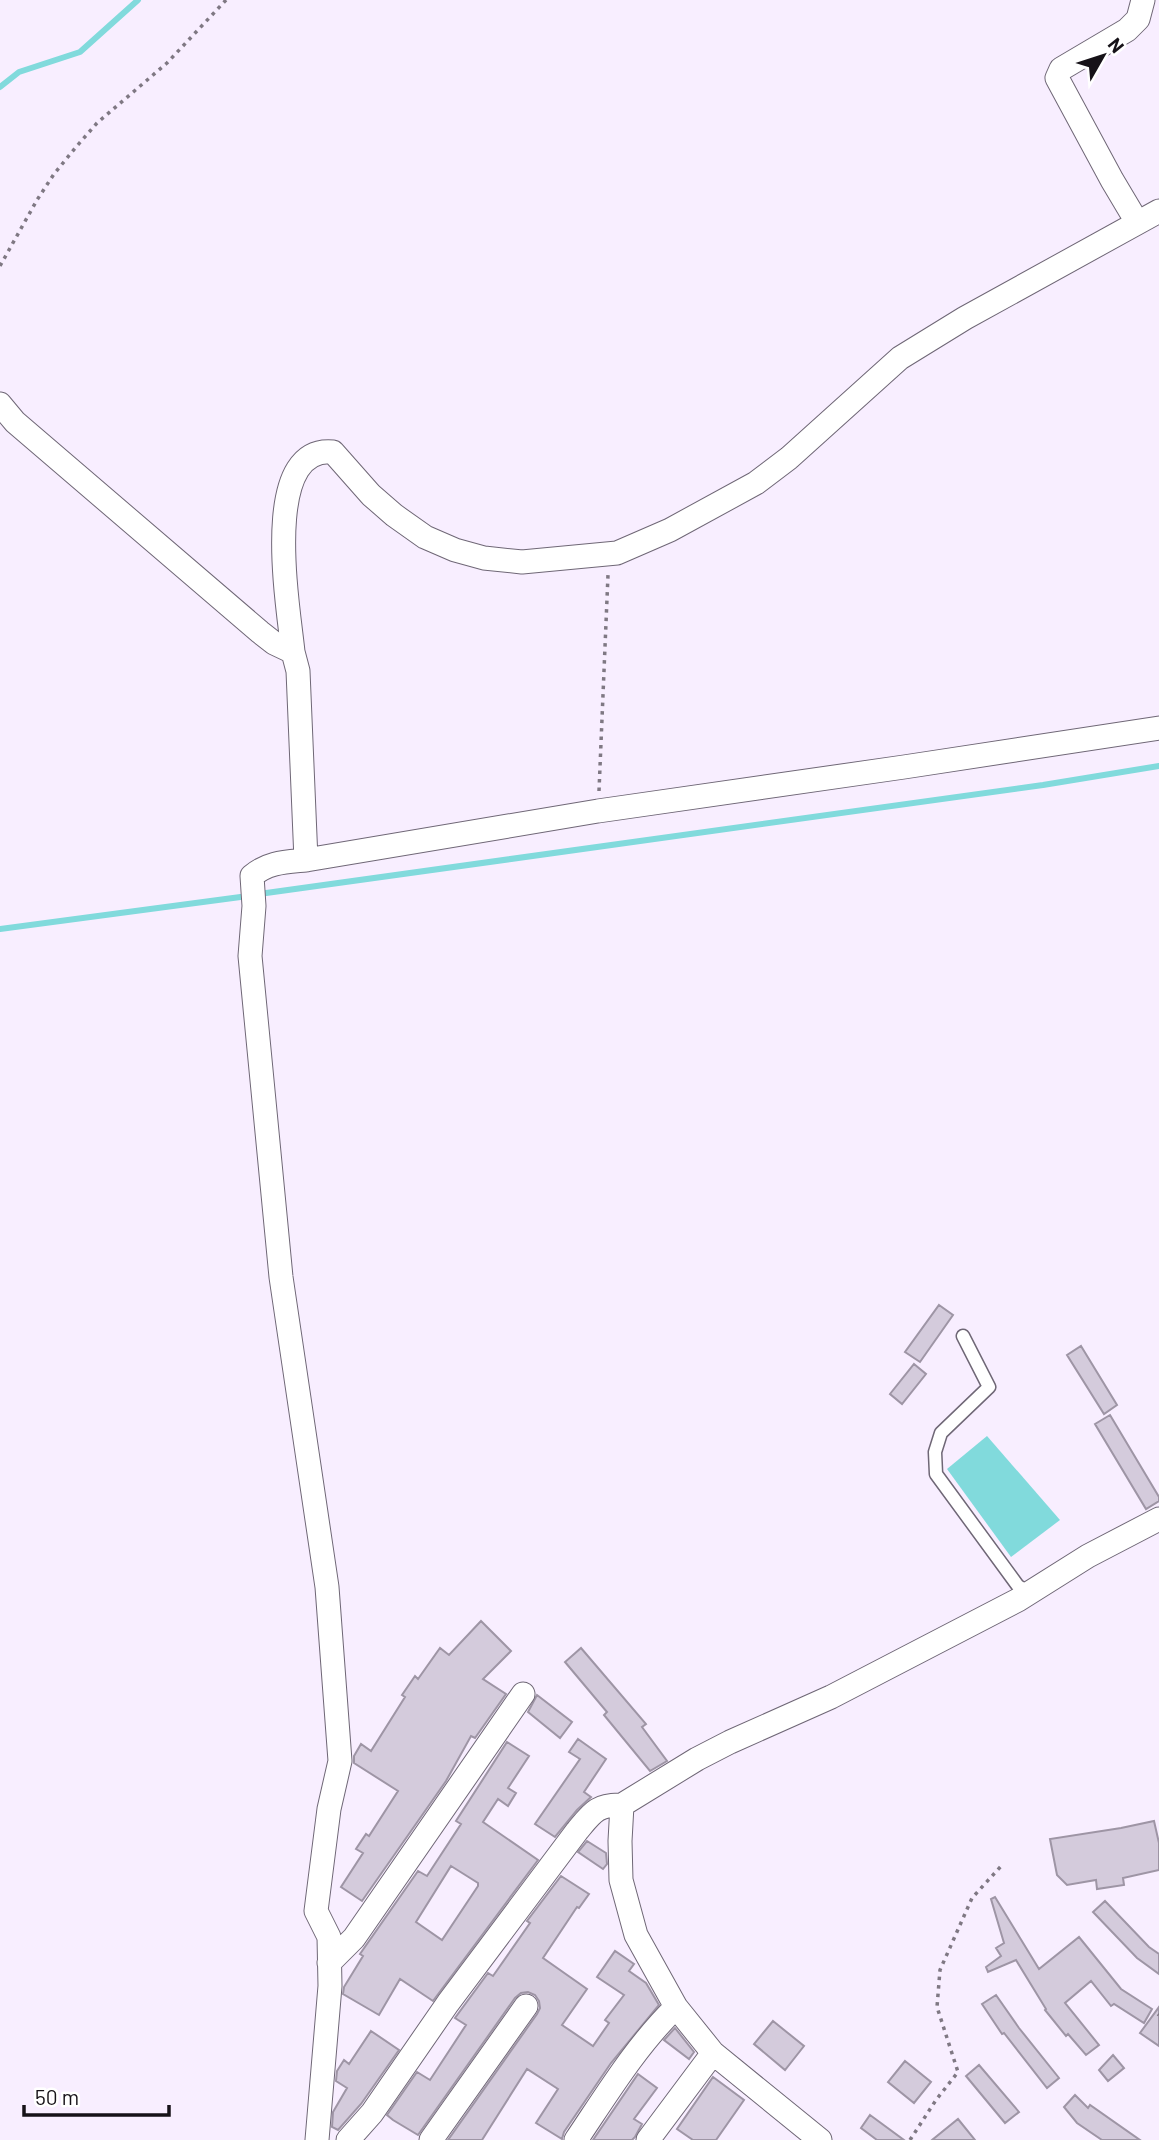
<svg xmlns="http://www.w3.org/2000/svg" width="1159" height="2140" font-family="Barlow,sans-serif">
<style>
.water{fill:#81dadc}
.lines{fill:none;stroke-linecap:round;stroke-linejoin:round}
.stream{stroke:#81dadc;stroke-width:6}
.building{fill:#d4cbdc;stroke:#9e95a5;stroke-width:2;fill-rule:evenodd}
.service-casing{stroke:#6f6776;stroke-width:15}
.minor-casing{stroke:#6f6776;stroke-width:25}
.path{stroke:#7f7883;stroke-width:3.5;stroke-dasharray:3.5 5;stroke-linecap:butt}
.service{stroke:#fff;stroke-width:12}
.minor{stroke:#fff;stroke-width:23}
</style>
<rect width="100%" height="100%" fill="#f8eeff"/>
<!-- water -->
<path class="water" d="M987 1436 1060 1520 1011 1557 947 1469Z"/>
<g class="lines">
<!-- stream -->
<path class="stream" d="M0 87 19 72 80 52 138 0
M259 894 1043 785 1159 766
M0 929 248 896"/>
</g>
<!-- building -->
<path class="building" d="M939 1305 953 1315 920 1362 905 1352Z
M1081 1346 1117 1405 1104 1414 1067 1355Z
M914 1364 926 1374 902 1404 890 1394Z
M1110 1415 1159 1497V1501L1146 1509 1095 1424Z
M481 1621 511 1651 483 1679 506 1694 475 1738 471 1736 446 1781 362 1901 341 1887 363 1853 356 1849 366 1834 369 1836 398 1791 354 1763V1756L361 1744 371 1751 405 1697 402 1695 415 1676 418 1679 440 1648 449 1655Z
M581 1648 646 1724 642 1727 667 1761 650 1771 604 1715 607 1712 565 1662Z
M537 1695 572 1722 560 1738 528 1712Z
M578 1739 606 1759 584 1792 591 1797 577 1810 555 1837 535 1824 580 1759 569 1752Z
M507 1742 529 1756 508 1788 516 1793 508 1806 498 1799 483 1822 538 1860 433 2001 400 1979 379 2015 343 1994 344 1987 363 1956 360 1954 418 1871 427 1876 461 1824 456 1821ZM451 1866 478 1883V1886L442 1940 416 1922Z
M1154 1821 1159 1843V1870L1123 1878 1124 1885 1097 1889 1096 1880 1067 1885 1057 1875 1050 1839 1121 1828Z
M587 1841 606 1853 607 1864 603 1869 578 1852Z
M561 1876 589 1894 579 1908 577 1907 543 1958 587 1989 562 2025 593 2046 609 2023 605 2020 624 1995 597 1977 615 1951 634 1964 629 1971 646 1983 659 2005 611 2063 564 2132 562 2139 536 2123 558 2089 527 2069 482 2140H448L537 2014 540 2008 539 2001 535 1995 528 1992 521 1993 515 1998 418 2135 393 2120 387 2115 417 2072 430 2080 466 2025 455 2018 488 1973 493 1976 530 1923 527 1921Z
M995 1897 1039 1969 1079 1937 1121 1989 1152 2009 1144 2023 1114 2004 1111 2006 1091 1981 1065 2003 1099 2045 1086 2055 1068 2034 1066 2036 1045 2010 1046 2009 1016 1960 988 1972 986 1967 1001 1956 996 1948 1004 1943 991 1899Z
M1105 1901 1149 1947 1159 1954V1974L1137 1958 1093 1912Z
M996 1995 1019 2028 1059 2078 1047 2088 1004 2033 1002 2034 982 2004Z
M1159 2007V2046L1140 2033Z
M773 2021 804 2046 785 2070 754 2044Z
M675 2028 694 2052 689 2059 664 2040Z
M371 2031 399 2050 361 2104 338 2130 332 2127 333 2112 347 2088 336 2081 337 2071 344 2060 349 2064Z
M1113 2055 1124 2068 1108 2081 1099 2070Z
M905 2061 931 2082 914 2103 888 2082Z
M979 2065 1019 2112 1005 2123 966 2076Z
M638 2074 657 2088 634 2119 642 2124 635 2137 632 2140H593Z
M713 2077 744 2100 716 2140H693L677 2129Z
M1075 2095 1088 2108 1090 2105 1140 2140H1102L1077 2123 1064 2107Z
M870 2115 904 2140H877L861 2128Z
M958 2119 975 2140H932Z"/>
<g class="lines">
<!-- service casing -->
<g class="service-casing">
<path id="service" d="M963 1336 989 1387 941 1433 935 1452 936 1474 1018 1586 1030 1593"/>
</g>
<!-- minor casing -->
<g class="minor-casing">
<path id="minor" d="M1137 222 1112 180 1057 78 1061 69 1127 30 1138 19 1143 0
M0 404 15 422 260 632 274 643 293 652 298 671 306 860
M293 652C289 610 259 445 333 452L371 495 394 515 425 537 455 550 484 558 522 562 617 553 670 530 756 483 789 458 900 358 965 318 1159 211
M329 1963 354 1938 523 1694
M317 2140 330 1986 329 1937 316 1911 329 1809 340 1761 327 1587 281 1277 250 956 254 906 252 876C268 862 286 862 306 860L598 811 904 767 1159 728
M348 2140 372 2113 448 2003 577 1831C592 1813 597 1804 622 1805
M431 2140 526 2006
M576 2140C607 2094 636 2046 676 2007
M648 2140 713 2053
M820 2140 713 2053 676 2007 636 1935 621 1880 620 1841 622 1805 697 1759 730 1742 831 1697 1018 1600 1088 1556 1159 1519"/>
</g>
<!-- path -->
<path class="path" d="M0 266 37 200 54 174 76 147 97 123 167 63 226 0
M599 791 608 575
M1158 2014 1159 2015
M910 2140 936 2100 958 2072 937 2007 940 1970 972 1898 1003 1864"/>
<!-- service -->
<use href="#service" class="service"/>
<!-- minor -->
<use href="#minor" class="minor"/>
</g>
<!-- north arrow -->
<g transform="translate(1103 56) rotate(51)" stroke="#ffffff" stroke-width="5" paint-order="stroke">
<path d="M0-5L12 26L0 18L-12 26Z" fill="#161218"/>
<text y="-10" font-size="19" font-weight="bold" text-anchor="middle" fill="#161218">N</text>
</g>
<!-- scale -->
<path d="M24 2105v10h145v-10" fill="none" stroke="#161218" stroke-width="3.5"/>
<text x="35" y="2105" font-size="21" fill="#161218" stroke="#ffffff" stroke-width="5" paint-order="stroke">50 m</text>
</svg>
